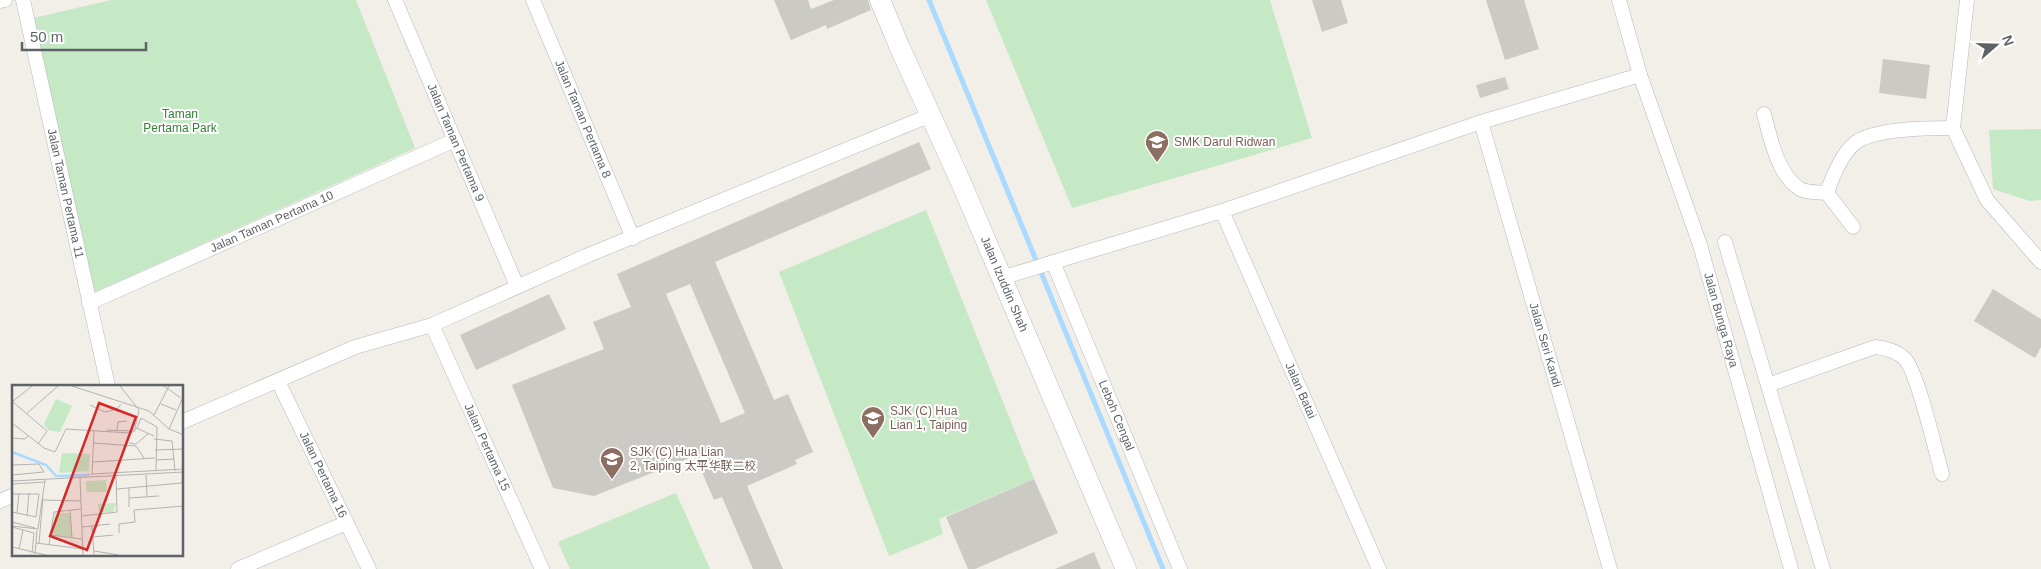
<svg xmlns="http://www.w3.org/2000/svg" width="2041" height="569" font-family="Arial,'Noto Sans SC',sans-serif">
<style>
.green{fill:#c5e8c5}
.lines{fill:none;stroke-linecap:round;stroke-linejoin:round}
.stream{stroke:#aadaff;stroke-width:5}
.building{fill:#cccac5;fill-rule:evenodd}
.minor-casing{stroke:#b5b8bc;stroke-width:15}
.secondary-casing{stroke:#b6babf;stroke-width:21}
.minor{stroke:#fff;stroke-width:14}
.secondary{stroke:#fff;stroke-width:20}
.labels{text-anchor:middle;stroke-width:4;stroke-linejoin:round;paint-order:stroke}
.park-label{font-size:12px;fill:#348238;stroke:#fff}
.street-label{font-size:12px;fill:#5f6368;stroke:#fff}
.education-label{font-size:12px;fill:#785e54;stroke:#fff;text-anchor:start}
.inset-river{fill:none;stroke:#aadaff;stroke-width:2.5}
.inset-road{fill:none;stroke:#b3b3b1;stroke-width:1}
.view{fill:#d62828;fill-opacity:0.15;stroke:#d62828;stroke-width:2.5}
.inset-edge{fill:none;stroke:#5f6368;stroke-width:2.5}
</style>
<rect width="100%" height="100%" fill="#f1efe8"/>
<!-- green -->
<path class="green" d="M111 0H356L415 148 93 293 33 18Z
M986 0H1270L1312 138 1072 208Z
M2041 129V200L2030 201 1993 189 1989 130Z
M926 210 1034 479 939 519 943 534 889 556 779 272Z
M676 493 710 569H570L558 542Z"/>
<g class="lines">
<!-- stream -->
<path class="stream" d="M929 0 1163 569"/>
</g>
<!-- building -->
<path class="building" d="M774 0H808L811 9 834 0H868L871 10 827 29 826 25 791 40Z
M1312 0H1341L1348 23 1322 32Z
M1486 0H1524L1539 49 1505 60Z
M1883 59 1930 65 1926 99 1879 93Z
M1505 77 1509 89 1480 98 1476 85Z
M919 142 931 169 715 262 774 400 788 394 813 452 795 460 797 464 747 486 783 569H753L722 497 714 500 695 456 594 496 553 488 512 385 604 349 593 322 631 307 617 274ZM690 284 745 413 721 423 666 294Z
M1993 289 2041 319V347L2035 358 1974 321Z
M549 294 566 329 476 370 460 335Z
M1034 479 1058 533 975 569H968L946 517Z
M1094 552 1101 569H1055Z"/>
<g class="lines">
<!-- minor casing -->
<g class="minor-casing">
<g id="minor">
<path id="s1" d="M23 0 108 386"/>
<path id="s2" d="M395 0 517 286"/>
<path id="s3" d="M533 0 633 238"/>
<path id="s4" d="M1619 0 1640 75 1700 245 1791 569"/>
<path d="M1967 0 1953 128 1987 200 2041 262"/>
<path d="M0 1 5 0"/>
<path d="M1764 114C1770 137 1778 176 1800 189 1807 193 1819 192 1827 193"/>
<path id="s5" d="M1481 122 1610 569"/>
<path id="s6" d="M1222 211 1379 569"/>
<path d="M1853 227 1827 193C1832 178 1842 154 1855 143 1874 128 1929 128 1953 128"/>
<path d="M1725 242 1823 569"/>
<path id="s7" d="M1053 262 1180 569"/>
<path d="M1001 278 1222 211 1481 122 1640 75"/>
<path id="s8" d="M89 303 455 140"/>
<path id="s9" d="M432 325 542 569"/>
<path id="s10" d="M278 381 369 569"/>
<path d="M1768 385 1875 347C1886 348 1896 351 1904 358 1917 369 1936 453 1942 474"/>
<path d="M182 422 355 347 432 325 586 256 931 115"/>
<path d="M0 501 14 495"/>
<path d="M238 569 346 523"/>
</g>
</g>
<!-- secondary casing -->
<g class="secondary-casing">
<g id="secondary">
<path id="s11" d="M880 0 900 48 960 180 1126 569"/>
</g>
</g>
<!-- minor -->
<use href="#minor" class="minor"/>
<!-- secondary -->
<use href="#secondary" class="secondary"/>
</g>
<!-- icons -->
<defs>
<g id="school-pin" transform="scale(1.25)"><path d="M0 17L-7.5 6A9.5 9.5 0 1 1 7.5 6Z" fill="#8d6e63" stroke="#fff"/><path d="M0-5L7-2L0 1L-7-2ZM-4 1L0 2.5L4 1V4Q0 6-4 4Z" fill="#fff"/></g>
</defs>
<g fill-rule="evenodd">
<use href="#school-pin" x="1157" y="142"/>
<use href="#school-pin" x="873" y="418"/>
<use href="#school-pin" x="612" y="459"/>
</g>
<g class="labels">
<!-- park labels -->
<g class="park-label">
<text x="180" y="118">Taman<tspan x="180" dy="14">Pertama Park</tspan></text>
</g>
<!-- street labels -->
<g class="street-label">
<text dy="4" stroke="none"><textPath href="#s3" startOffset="129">Jalan Taman Pertama 8</textPath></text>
<text dy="4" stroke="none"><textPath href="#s2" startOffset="155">Jalan Taman Pertama 9</textPath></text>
<text dy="4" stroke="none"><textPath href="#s1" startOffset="198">Jalan Taman Pertama 11</textPath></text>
<text dy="4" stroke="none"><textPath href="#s8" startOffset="200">Jalan Taman Pertama 10</textPath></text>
<text dy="4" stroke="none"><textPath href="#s11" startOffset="310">Jalan Izuddin Shah</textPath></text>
<text dy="4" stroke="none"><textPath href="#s4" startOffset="336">Jalan Bunga Raya</textPath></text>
<text dy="4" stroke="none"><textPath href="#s5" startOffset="232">Jalan Seri Kandi</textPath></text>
<text dy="4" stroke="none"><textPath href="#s6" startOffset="196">Jalan Batai</textPath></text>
<text dy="4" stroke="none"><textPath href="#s7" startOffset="166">Leboh Cengal</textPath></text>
<text dy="4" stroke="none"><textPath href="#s9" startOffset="134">Jalan Pertama 15</textPath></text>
<text dy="4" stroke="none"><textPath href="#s10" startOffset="104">Jalan Pertama 16</textPath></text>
</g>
<!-- education labels -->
<g class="education-label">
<text x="1174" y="146">SMK Darul Ridwan</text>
<text x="890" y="415">SJK (C) Hua<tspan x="890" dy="14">Lian 1, Taiping</tspan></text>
<text x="630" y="456">SJK (C) Hua Lian<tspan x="630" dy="14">2, Taiping 太平华联二校</tspan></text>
</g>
</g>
<!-- overview -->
<g transform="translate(12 385)">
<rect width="171" height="171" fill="#f1efe8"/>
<path d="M44 14 60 21 48 47 36 45 32 39ZM50 68 78 69 77 86 47 88ZM94 95 95 107H74V96ZM104 118 101 127 87 128 86 119ZM43 128H58L60 152 40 150Z" fill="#c5e8c5"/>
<path class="inset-river" d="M0 67 34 80 44 91 78 90"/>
<path class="inset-road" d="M60 1 137 26 157 44 172 50M152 1 169 13M0 17 20 1M1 17 35 46 26 59M149 19 164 25M78 20 93 27 105 24 109 19M14 29 46 1M142 30 157 1M0 38 32 63 43 67 54 44 118 48 123 46V43M124 43 142 51M125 43 129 33 145 42 144 85M157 44 172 10M95 45 120 46 123 43 127 25 108 1M105 45 106 37 115 36M0 53 13 54 16 51M142 54 160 56 163 86M81 58 124 61 132 73M117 58 124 59 136 49M143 65 172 64M144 75 162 74M81 77 143 73M0 80 27 79 32 87 0 90M80 89 172 84M80 90 82 46M134 90 135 111M68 93 71 171M0 96 172 87M0 99 33 97M117 103V122M105 104 169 98 172 94M0 109H27L24 132 0 127M117 113 147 111M31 115 69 116M58 125 60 153M5 128 7 108M15 131 17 108M70 131 105 127 104 91M0 137 23 143M0 141 26 144 33 95M80 141 82 171M0 142 22 148 20 168M70 142 98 139M107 148V139L123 137 122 125 172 121M38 150 70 154M81 152 101 150M24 158 71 164M27 158 31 113M37 160 42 127 69 124M0 162 38 171M7 164 11 145M82 166 107 170M23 169 25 145"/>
<path class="view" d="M87 18 124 32 75 165 38 151Z"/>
<rect width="171" height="171" class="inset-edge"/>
</g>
<!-- north arrow -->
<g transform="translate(1996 45) rotate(70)" stroke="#ffffff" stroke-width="4" paint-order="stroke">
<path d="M0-4L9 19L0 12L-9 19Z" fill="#5f6368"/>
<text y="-8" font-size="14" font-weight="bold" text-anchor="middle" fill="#5f6368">N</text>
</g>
<!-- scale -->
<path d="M22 42v8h124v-8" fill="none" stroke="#5f6368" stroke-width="2.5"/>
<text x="30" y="42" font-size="15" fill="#5f6368" stroke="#ffffff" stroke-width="4" paint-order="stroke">50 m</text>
</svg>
